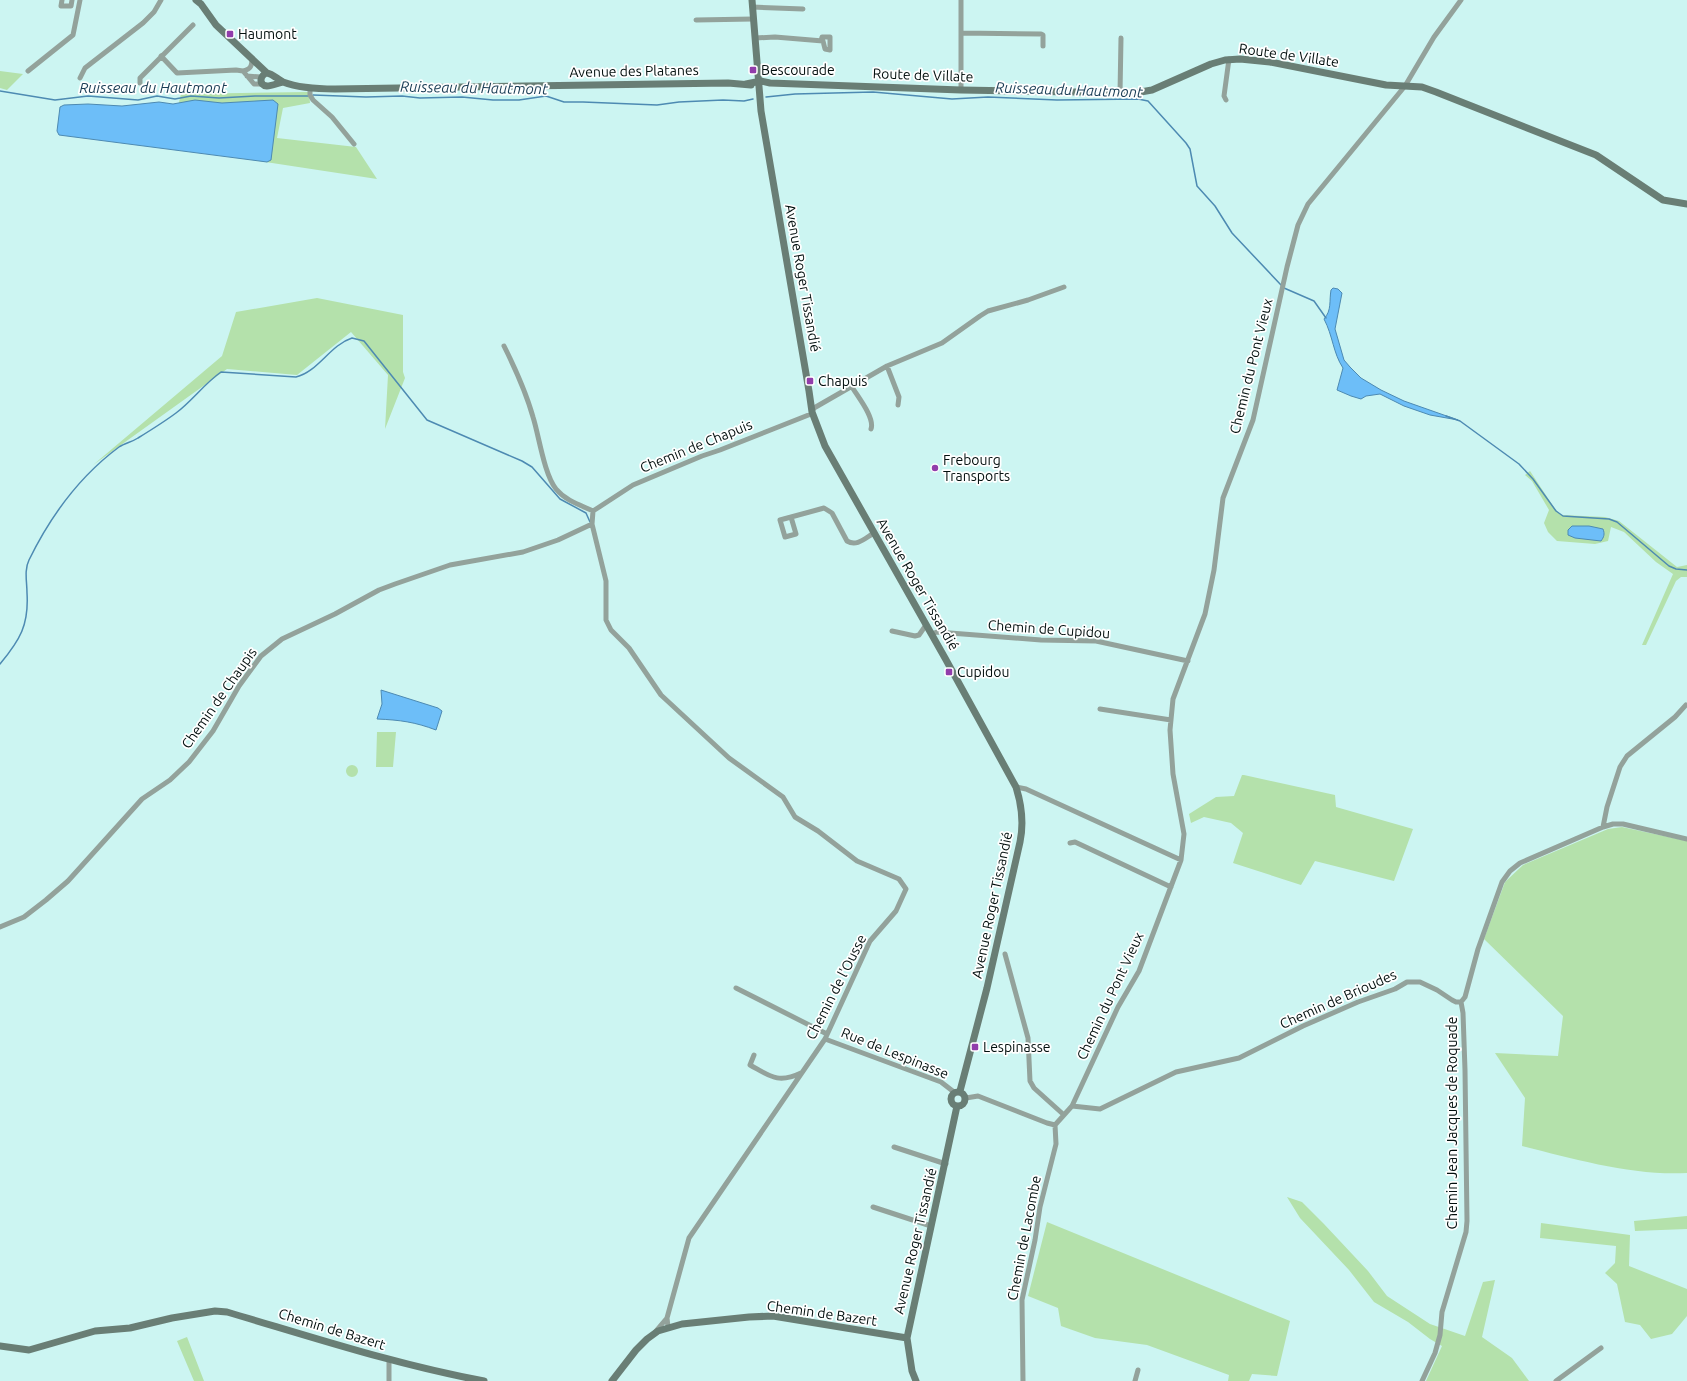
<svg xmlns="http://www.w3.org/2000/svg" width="1687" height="1381" font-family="Ubuntu,sans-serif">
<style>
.green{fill:#b4e1ab}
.water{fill:#6dbef8;stroke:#4d8ab2}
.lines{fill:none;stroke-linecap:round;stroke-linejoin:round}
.stream{stroke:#4d8ab2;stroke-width:1.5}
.street{stroke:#93a29b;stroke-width:5}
.secondary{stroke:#697e75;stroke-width:7}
.poi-dot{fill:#913dab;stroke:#fff;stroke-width:1.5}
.labels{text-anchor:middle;stroke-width:3.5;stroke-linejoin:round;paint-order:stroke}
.poi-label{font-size:14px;fill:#020f0e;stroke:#fff;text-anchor:start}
.street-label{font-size:14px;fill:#020f0e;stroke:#fff}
.water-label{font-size:15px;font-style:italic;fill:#1b3e56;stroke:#fff}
</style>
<rect width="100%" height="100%" fill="#ccf5f2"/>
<!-- green -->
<path class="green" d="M0 71 23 74 7 90 0 88Z
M309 92 310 103 283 108 277 138 356 147 377 179 168 147 181 94Z
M317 298 403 315V372L405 378 385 429 388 375 351 332 297 375 227 369 93 465 222 356 236 312Z
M1530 471 1555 509 1561 515 1605 517 1619 521 1677 567 1687 565V577H1681L1676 581 1646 645H1642L1673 574 1656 562 1624 532 1611 527 1608 541 1595 544 1557 541 1548 532 1544 523 1549 510 1532 481 1525 475Z
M377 732H396L393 767H376Z
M346 771a6 6 0 1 1 12 0a6 6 0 1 1-12 0Z
M1242 775H1244L1335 795 1336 807 1413 829 1394 881 1315 861 1301 885 1233 863 1243 833 1231 823 1204 817 1191 823 1189 814 1216 797 1234 796Z
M1622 827 1687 841V1173C1633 1176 1574 1159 1522 1146L1525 1098 1495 1053 1558 1056 1563 1016 1484 939 1505 882 1523 865 1608 829Z
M1287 1197 1302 1202 1324 1224 1368 1271 1387 1296 1430 1324 1465 1336 1483 1282 1495 1280 1482 1337 1512 1358 1529 1381H1426L1442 1346 1430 1339 1408 1322 1374 1302 1349 1270 1300 1218Z
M1687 1216V1229L1635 1231 1634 1221Z
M1047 1222 1290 1321 1277 1376 1252 1374 1249 1381H1228L1229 1375 1147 1345 1095 1338 1061 1326 1058 1308 1028 1296Z
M1541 1223 1630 1235 1629 1266 1687 1289V1316L1672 1334 1651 1339 1640 1325 1625 1322 1617 1284 1605 1273 1615 1263 1616 1246 1540 1238Z
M187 1337 204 1381H194L177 1341Z"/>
<!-- water -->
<path class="water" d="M195 100 222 103 273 100 278 104 271 160 267 162 59 135 57 131 60 107 64 105 88 104 122 106 159 102 173 104Z
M1333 288 1338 289 1342 293 1335 329 1344 360 1350 367 1361 378 1381 390 1404 401 1458 420 1430 415 1404 406 1380 394 1366 396 1361 399 1351 396 1337 390 1343 368C1333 353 1333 336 1324 319 1332 310 1329 301 1331 290Z
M1572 526H1589L1603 529C1605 534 1604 537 1601 541L1575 538 1568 535V530Z
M381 690 438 708 442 711 436 730C415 722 400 720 377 719L382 704Z"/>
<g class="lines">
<!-- stream -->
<path class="stream" d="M0 91 55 100 88 96 138 100 157 96 175 99 191 96 219 98 255 96H308
M313 95 366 97 402 96 420 98 462 97 493 100H519L546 96 564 102H583L657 105 679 102 723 100 744 101 753 99
M766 97 795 94 873 92 952 99 988 97 1057 100 1138 99 1148 101 1186 143 1190 149 1197 186 1215 206 1232 233 1281 285
M1284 288 1314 301 1326 318
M1446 416 1460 421 1519 464 1533 479 1556 511 1563 516 1609 519 1617 522 1669 566 1676 569 1687 570
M0 664C20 640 29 625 27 593 27 582 24 570 29 560 50 517 80 476 119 447 125 443 132 442 138 438 151 430 164 422 176 413 192 401 204 384 221 372L296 377C318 372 330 345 352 338L364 341 427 420 522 461 532 467 560 499 586 513 590 522"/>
<!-- street -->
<path class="street" d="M62 0 61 6H71L72 0
M752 7 803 9
M696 20 753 19
M961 33 1041 34 1043 35V46
M755 38 775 37 823 41 825 49 830 50V37H822L821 41
M161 56 177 73 236 70 243 71 254 84H263
M28 71 73 35 80 0
M243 71C251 69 252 66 252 58
M247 76 261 77
M80 78 85 68 143 23 154 12 161 0
M140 83V78L193 25
M310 88V95L313 100 332 117 354 144
M961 90V0
M1120 93 1121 38
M1226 100 1224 96 1229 59
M504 346C515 368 526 392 533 417 539 436 544 474 556 489 566 501 580 505 593 511
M887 366 899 397 898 405
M852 387C858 397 875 418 871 429
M593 511 592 524 606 581V620L611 630 629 648 661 695 729 758 783 797 795 817 818 831 857 861 899 879 906 889 896 911 870 941 825 1039 689 1238 667 1318 668 1327
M593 511 633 485 702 456 720 450 811 414 814 408 887 366 942 343 980 316 988 311 1028 300 1064 287
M791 517 796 534 785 537 780 520 824 508 832 513 847 541C857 547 865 538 874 533
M892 631 915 636 919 635 926 625
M931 634 937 632 1041 640 1096 641 1188 661
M1100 709 1171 720
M1016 787 1026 789 1181 860
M1603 827 1607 807 1620 767 1627 756 1675 717 1686 705
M1070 843 1075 842 1171 887
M0 927 24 917 46 900 68 881 142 799 170 780 189 762 213 731 239 686 261 656 282 639 335 614 379 590 395 584 450 565 523 552 558 540 592 524
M1005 954 1028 1038 1030 1081 1034 1088 1064 1115
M736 988 827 1034
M825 1039 941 1082 954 1092
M754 1055 750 1065C770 1076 778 1084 801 1073
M966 1098 978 1096 1047 1123 1055 1125 1072 1106 1100 1109 1176 1072 1239 1058 1303 1026 1358 1002 1395 989 1407 982H1420L1437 990 1452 1000 1456 1002H1461L1465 997 1478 949 1502 882 1510 871 1520 863 1603 827 1613 824H1623L1687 839
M1072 1106 1118 1007 1139 971 1181 860 1184 834 1173 774 1170 730 1173 699 1205 614 1214 570 1223 498 1253 420 1287 267 1298 225 1308 204 1405 86 1434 37 1461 0
M894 1147 946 1164
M873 1207 931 1226
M656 1331 667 1318
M389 1381V1360
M1023 1381 1022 1300 1035 1240 1040 1207 1056 1144 1055 1125
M1135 1381 1138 1370
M1422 1381 1435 1353 1440 1335 1442 1312 1466 1232 1467 1221 1465 1070 1463 1013 1461 1002
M1556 1381 1601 1348"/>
<!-- secondary -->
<path class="secondary" d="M196 0 201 4 216 25 267 73C273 74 277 79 283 82 299 88 318 89 335 89L728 83 751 85
M752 0 761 111 809 391 812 412 825 446 945 658 1016 787C1022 806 1024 823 1020 842L987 988 960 1091
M267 73C260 75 258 85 267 86 272 86 278 83 283 82
M746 84 761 81 770 83 961 90 1135 93 1152 90 1211 64 1225 60 1240 59 1270 62 1386 85 1422 87 1436 92 1596 155 1663 200 1687 204
M951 1099a7 7 0 1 1 14 0a7 7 0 1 1-14 0Z
M0 1346 29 1350 95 1331 130 1328 172 1318 215 1311 227 1312C312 1337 397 1365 484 1381
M612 1381 636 1350 647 1339 658 1331 682 1324 749 1317 773 1316 907 1338
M916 1381 912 1371 907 1338 957 1106"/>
</g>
<!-- markers -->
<g class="poi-dot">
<rect x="226" y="30" width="8" height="8" rx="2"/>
<rect x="749" y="66" width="8" height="8" rx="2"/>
<rect x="806" y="377" width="8" height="8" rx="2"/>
<circle cx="935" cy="468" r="4"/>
<rect x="945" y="668" width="8" height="8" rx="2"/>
<rect x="971" y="1043" width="8" height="8" rx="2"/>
</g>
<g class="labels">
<!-- poi labels -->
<g class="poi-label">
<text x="238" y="39">Haumont</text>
<text x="761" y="75">Bescourade</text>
<text x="818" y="386">Chapuis</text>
<text x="943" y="465">Frebourg<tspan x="943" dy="16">Transports</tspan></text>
<text x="957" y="677">Cupidou</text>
<text x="983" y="1052">Lespinasse</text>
</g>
<!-- street labels -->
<g class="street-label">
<text transform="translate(1289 55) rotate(8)" y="5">Route de Villate</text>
<text transform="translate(634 71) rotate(-1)" y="5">Avenue des Platanes</text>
<text transform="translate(923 75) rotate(2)" y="5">Route de Villate</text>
<text transform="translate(803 278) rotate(80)" y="5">Avenue Roger Tissandié</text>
<text transform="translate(1251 366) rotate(-76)" y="5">Chemin du Pont Vieux</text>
<text transform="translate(696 446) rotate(-22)" y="5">Chemin de Chapuis</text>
<text transform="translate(918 584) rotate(60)" y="5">Avenue Roger Tissandié</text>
<text transform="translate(1049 629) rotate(4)" y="5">Chemin de Cupidou</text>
<text transform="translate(219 698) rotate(-55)" y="5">Chemin de Chaupis</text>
<text transform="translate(992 905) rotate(-78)" y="5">Avenue Roger Tissandié</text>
<text transform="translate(836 987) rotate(-63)" y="5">Chemin de l'Ousse</text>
<text transform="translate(1110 996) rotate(-65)" y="5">Chemin du Pont Vieux</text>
<text transform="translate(1338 999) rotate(-24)" y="5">Chemin de Brioudes</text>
<text transform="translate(895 1053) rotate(22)" y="5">Rue de Lespinasse</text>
<text transform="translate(1452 1123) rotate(-90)" y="5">Chemin Jean Jacques de Roquade</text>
<text transform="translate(1024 1238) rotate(-79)" y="5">Chemin de Lacombe</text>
<text transform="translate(915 1241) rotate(-77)" y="5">Avenue Roger Tissandié</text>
<text transform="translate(822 1313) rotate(8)" y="5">Chemin de Bazert</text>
<text transform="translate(332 1329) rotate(17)" y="5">Chemin de Bazert</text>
</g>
<!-- water labels -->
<g class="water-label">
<text x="153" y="93">Ruisseau du Hautmont</text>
<text transform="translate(474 88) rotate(1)" y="5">Ruisseau du Hautmont</text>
<text transform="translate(1069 90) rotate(2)" y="5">Ruisseau du Hautmont</text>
</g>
</g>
</svg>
